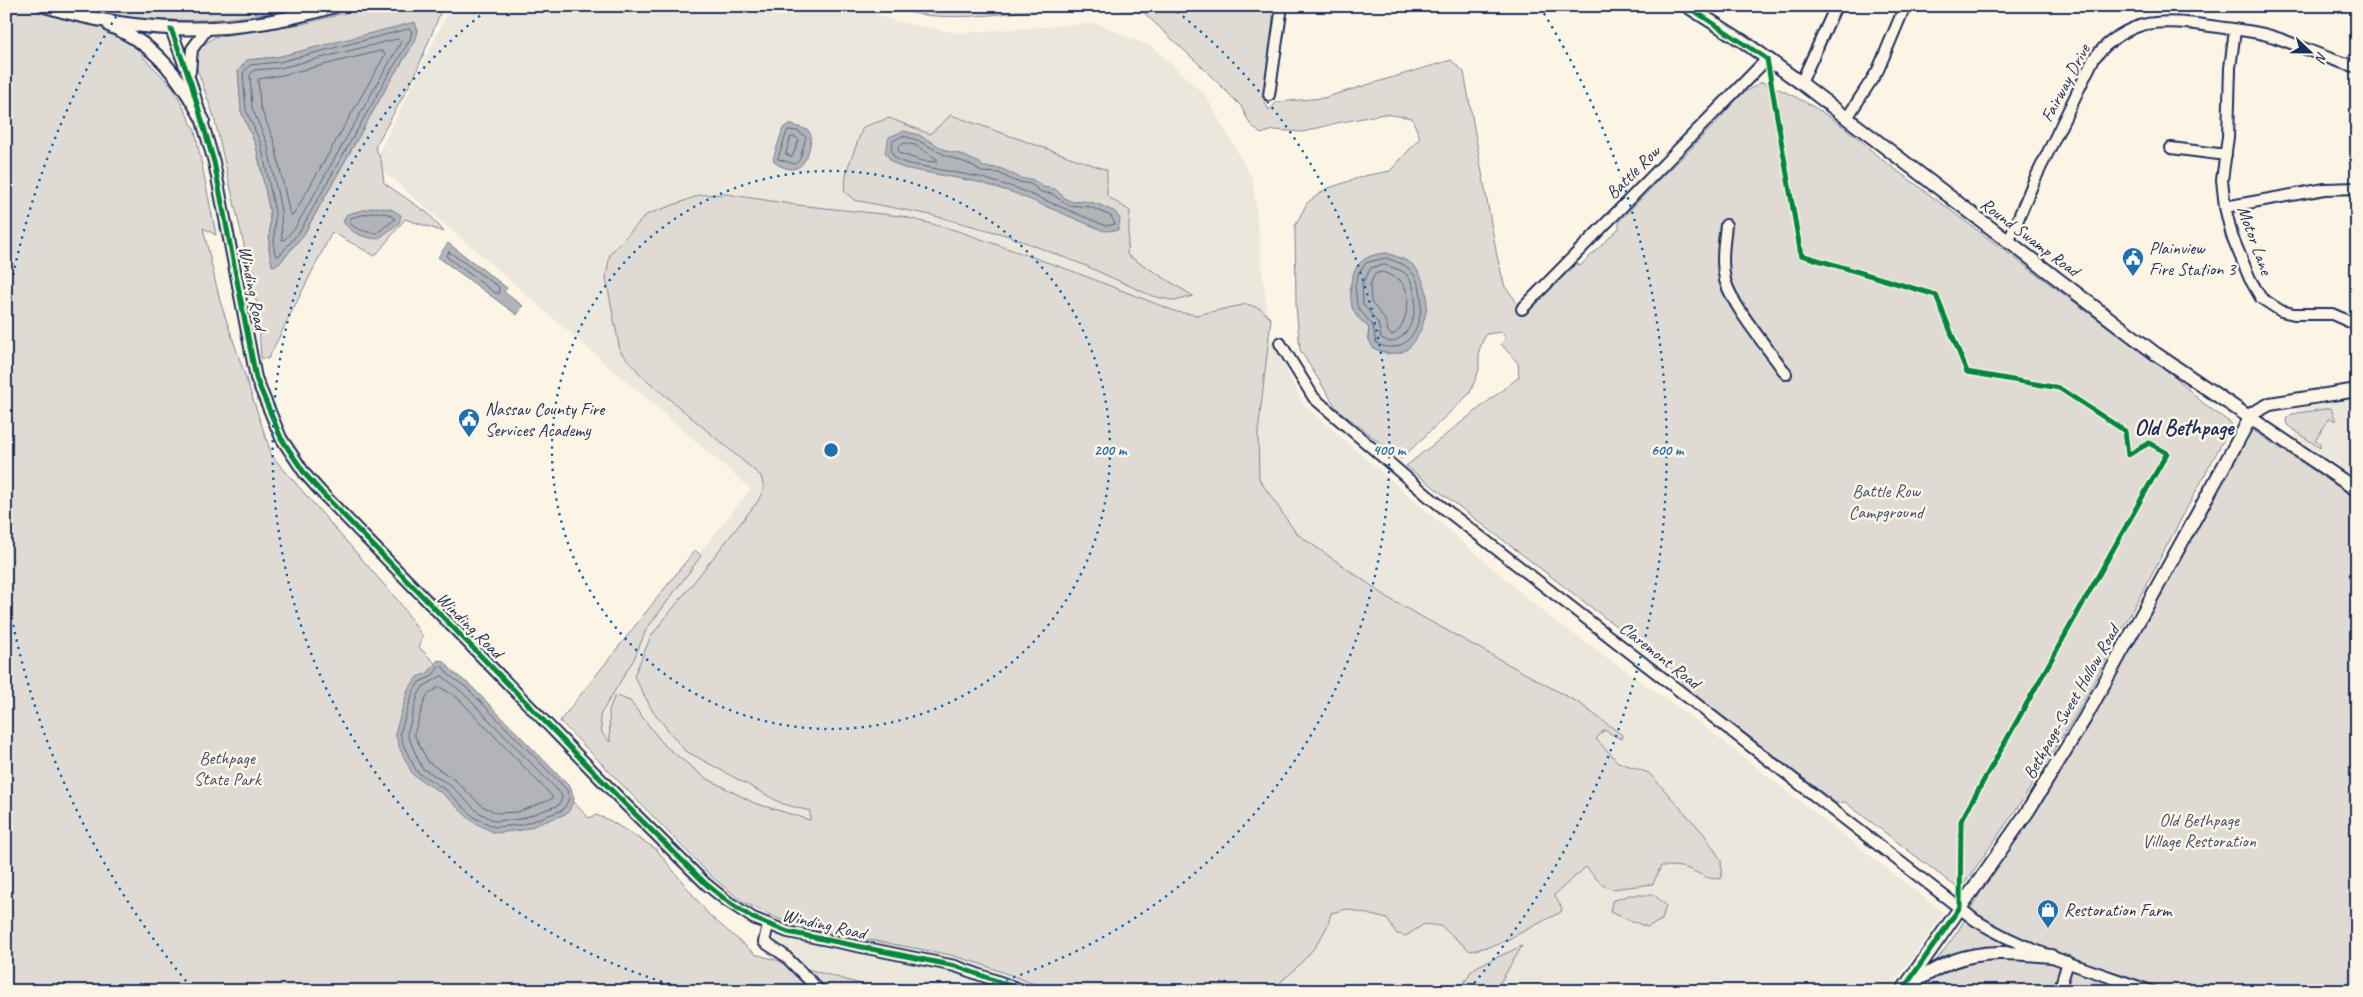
<svg xmlns="http://www.w3.org/2000/svg" width="2363" height="997" font-family="Caveat,sans-serif">
<style>
.built{fill:#ece7dc}
.green{fill:#dfdbd4;stroke:#7d8599;fill-rule:evenodd}
.water{fill:#b2b4b8;stroke:#767f94}
.lines{fill:none;stroke-linecap:round;stroke-linejoin:round}
.shore{stroke:#576482;stroke-width:1}
.minor-casing{stroke:#1b2f5e;stroke-width:14}
.major-casing{stroke:#1b2f5e;stroke-width:16}
.minor{stroke:#fcf5e5;stroke-width:10}
.major{stroke:#fcf5e5;stroke-width:12}
.cycleway-casing{stroke:#fcf5e5;stroke-width:8}
.cycleway{stroke:#00873e;stroke-width:5}
.ring{fill:none;stroke:#1f6fb2;stroke-width:2.5;stroke-dasharray:2.5 5}
.labels{text-anchor:middle;stroke-width:5;stroke-linejoin:round;paint-order:stroke}
.street-label{font-size:18px;fill:#1b2f5e;stroke:#fcf5e5}
.poi-label{font-size:18px;fill:#1b2f5e;stroke:#fcf5e5;text-anchor:start}
.park-label{font-size:18px;fill:#425176;stroke:#fcf5e5}
.district-label{font-size:22px;font-weight:bold;fill:#1b2f5e;stroke:#fcf5e5}
.centre{fill:#1f6fb2;stroke:#fcf5e5;stroke-width:2.5}
.ring-label{font-size:15px;text-anchor:middle;font-weight:bold;fill:#1f6fb2;stroke:#fcf5e5;stroke-width:5;stroke-linejoin:round;paint-order:stroke}
</style>
<rect width="100%" height="100%" fill="#fcf5e5"/>
<filter id="ink" filterUnits="userSpaceOnUse"><feTurbulence type="fractalNoise" baseFrequency=".02" numOctaves="2"/><feDisplacementMap in="SourceGraphic" scale="10" xChannelSelector="R" yChannelSelector="G"/><feConvolveMatrix kernelMatrix="1 2 1 2 8 2 1 2 1" color-interpolation-filters="sRGB"/></filter>
<g filter="url(#ink)">
<!-- built -->
<path class="built" d="M451 6H859L893 21 958 33 1097 23 1154 48 1206 96 1253 180 1269 334 1304 405 1547 615 1701 724 1944 913 1889 991H867L864 985 770 959 780 909 562 722 751 489 374 163Z
M2357 399V480L2294 436 2296 433 2294 431 2299 414 2297 409Z"/>
<!-- green -->
<path class="green" d="M6 6H300C253 18 200 23 152 19L142 56 173 87 195 131 216 235 203 228 220 301 272 456 400 603 423 637 419 647 589 818 596 815 609 820 656 849 709 915 755 954 864 985 867 991H6Z
M373 6H443L415 75 375 147 381 160 384 183 429 214 444 232 405 219 375 256 332 232 268 359 261 358 258 310 245 249 214 117 194 60 201 47 214 37 302 24ZM343 42H415L391 79 304 234 279 264 269 250 270 213 263 177 256 146 241 111 247 60 277 57Z
M887 6H1063C1011 13 937 26 887 6Z
M1087 6H1274L1265 102 1269 110 1277 102 1323 98 1451 60 1464 72 1497 256 1505 287 1514 298 1522 316 1576 262 1580 266 1619 228V221L1717 122 1740 95 1762 82C1805 99 1843 122 1876 155L2174 376 2203 403 2232 424 2079 710 2020 804 1960 890 1845 802 1836 803 1685 687 1680 675 1406 466 1519 377 1518 363 1501 344 1506 338 1502 332 1486 334 1479 350V370L1470 393 1401 459 1337 409 1300 350 1296 305 1295 226 1307 203 1326 189 1364 176 1390 171 1420 138 1412 118 1384 114 1337 123 1303 132 1274 130 1261 134 1250 124 1241 106 1201 66 1143 12ZM1387 253 1414 266 1424 284 1427 299 1417 337 1388 354 1373 348 1368 337 1369 328 1357 317 1352 307 1350 285Z
M951 115 1107 170V196L1130 211 1127 255 1193 296 1175 301 1152 296 1084 265 1006 235 931 215 854 200 844 191 847 170 863 127 889 118 930 134Z
M726 194 797 205 901 216 955 230 1072 271 1177 312 1197 315 1247 304 1261 309 1271 319 1258 433 1259 479 1296 533 1393 601 1579 703 1622 735 1621 739 1604 730 1596 739 1618 762 1649 773 1704 834 1721 860 1722 878C1709 882 1698 872 1686 868 1678 866 1670 866 1661 866L1653 884 1612 889 1602 885 1586 867 1554 895 1562 908 1561 912 1497 945 1470 951 1441 926 1424 924 1406 936 1397 934 1387 919 1347 909 1331 913C1325 944 1294 971 1270 991H1053L978 963 947 954 809 929 774 917 743 902 712 877 560 721 695 550 701 556 646 630 634 659 600 715 602 733 610 742 609 710 615 695 630 701 664 745 704 777 754 803 810 820V811L783 804 684 750 652 710 634 676 651 636 758 501 764 488 761 476 642 376 620 351 606 278 610 254 646 215 700 195Z
M2331 408 2336 421 2329 418 2315 441 2320 444V448L2287 425 2286 419 2292 414Z
M2251 429 2357 499V991H1914L1958 931Z
M1630 895H1654L1666 905 1662 920 1647 927 1610 912 1612 901Z
M1522 946 1495 991H1459L1472 970 1478 966Z"/>
<!-- water -->
<path class="water" d="M415 22 418 31 415 42 391 79 304 234 279 264 272 266 269 250 270 213 256 146 241 111 238 71 247 60 277 57Z
M789 124 808 130 811 135C811 150 804 174 786 168 780 166 776 165 773 159L783 128Z
M904 131 919 135 947 151 960 154 980 163 983 167 1000 168 1023 179H1032L1043 187 1055 189 1066 199 1073 202 1085 201 1098 204 1115 212 1120 219 1118 230 1104 231 1014 193 978 182 903 168 892 162 885 152 889 137Z
M376 207 391 209 401 215 399 223 378 239C364 238 350 233 343 221L347 214Z
M448 243 507 288 504 292 523 306 517 315 438 257Z
M1387 253C1394 256 1409 260 1414 266 1421 274 1427 288 1427 298 1428 314 1419 345 1402 352 1391 356 1384 351 1373 348L1368 337 1369 328C1364 320 1354 316 1352 306 1347 278 1354 254 1387 253Z
M438 660 444 661 453 672 470 685 571 788 574 799 568 813 523 830 495 833 473 822 443 794 413 775 400 749 395 733 408 690 417 677 428 673Z"/>
<g class="lines">
<!-- shore -->
<path class="shore" d="M409 29 412 31 410 40 387 77 300 231 279 256H276L274 250 275 212 261 144 246 110 243 73 250 65 279 62Z
M398 39 401 42 295 228 285 239 282 240 281 211 267 143 252 108 250 75 254 70 280 68Z
M382 51 385 55 294 214 290 215 274 141 260 106 258 79 282 75Z
M788 130 798 131 806 137 800 159 795 164 778 159Z
M903 136 917 140 945 155 974 166 981 172 999 173 1014 181 1031 184 1041 192 1052 194 1068 205 1090 207 1111 216 1115 224 1106 226 1016 188 979 177 905 163 895 158 891 151 893 141Z
M791 137H796L799 140 792 157 786 154Z
M905 143 915 145 937 159V162L922 161 899 153 898 147Z
M376 212 389 214 395 219 377 233C368 233 354 229 349 222L351 218Z
M449 252 499 287V293H495L447 257Z
M1386 258C1393 261 1406 264 1410 270 1434 294 1418 365 1376 343L1373 326 1357 306 1355 284 1359 272 1366 263Z
M1385 265C1391 267 1402 270 1406 274 1423 292 1416 338 1390 342L1381 338 1378 323 1363 304 1362 284 1371 268Z
M1383 272 1400 280C1404 286 1408 292 1408 299 1408 309 1403 332 1392 335L1388 332C1387 318 1379 313 1371 302L1370 284 1375 274Z
M442 666 450 676 467 688 567 790 569 799 563 810 521 825 495 827 475 818 446 790 417 772 404 747 400 733 413 692 419 682 431 677 439 667Z
M442 676 463 693 561 794 562 798 559 805 520 819 495 821 478 812 450 785 422 768 407 734 418 695 423 687Z
M440 687 458 698 552 796V799L518 812 497 813 482 806 455 780 428 762 414 734 425 699 428 694Z"/>
<!-- minor casing -->
<g class="minor-casing">
<path id="minor" d="M171 29 191 83 214 162 256 378 281 438 305 474 322 493 625 804 706 884 727 901 753 918 788 932 955 966 1025 991
M2235 30 2230 68 2228 137 2222 180 2225 207 2232 236 2250 279 2261 298 2281 311 2294 314H2332L2357 325
M190 72 192 49 207 29
M1801 83 1836 6
M1269 95 1282 6
M1847 118 1878 70 1905 6
M2171 148 2226 155
M2225 207 2325 189 2357 188
M1726 225C1724 243 1721 262 1725 280 1733 308 1769 349 1786 374
M2008 243 2034 181 2094 58C2131 14 2166 20 2218 27 2237 30 2257 31 2274 37 2302 46 2328 60 2357 67
M1522 309 1767 59
M1280 343 1314 398 1428 496 1975 920C2028 953 2091 970 2151 991
M768 925 764 942 784 955 820 991
M2059 991 2068 962"/>
</g>
<!-- major casing -->
<g class="major-casing">
<path id="major" d="M45 6C144 36 235 36 335 6
M1687 6 1744 42 1801 83 2156 354 2357 490
M110 26C155 43 181 79 203 120
M1908 985C1923 977 1938 967 1953 961 1985 949 2018 953 2051 956
M1902 991 2028 811 2085 718 2253 413 2270 404 2357 390"/>
</g>
<!-- minor -->
<use href="#minor" class="minor"/>
<!-- major -->
<use href="#major" class="major"/>
<!-- cycleway casing -->
<g class="cycleway-casing">
<path id="cycleway" d="M1687 6 1767 59 1801 255 1936 295 1967 372 2059 388 2125 431 2128 455 2149 443 2167 453 1961 821 1960 907 1902 991
M171 29 191 83 214 162 256 378 281 438 305 474 322 493 625 804 706 884 727 901 753 918 788 932 955 966 1025 991"/>
</g>
<!-- cycleway -->
<use href="#cycleway" class="cycleway"/>
</g>
</g>
<!-- distance rings -->
<g class="ring">
<circle cx="831" cy="450" r="279"/>
<path d="M691 990A558 558 0 0 1 491 7M1171 7A558 558 0 0 1 971 990"/>
<path d="M191 987A836 836 0 0 1 6 588M6 312A836 836 0 0 1 122 7M1540 7A836 836 0 0 1 1471 987"/>
</g>
<!-- icons -->
<defs>
<g id="civic-pin" transform="scale(1.125)"><path d="M0 17L-7.5 6A9.5 9.5 0 1 1 7.5 6Z" fill="#1f6fb2" stroke="#fcf5e5"/><path d="M-.6-6.5H3V-4.5H.6V-3L4-1V1h2V6H-6V1h2V-1L-.6-3ZM-1.2 2.5V6h2.4V2.5Z" fill="#fff"/></g>
<g id="shop-pin" transform="scale(1.125)"><path d="M0 17L-7.5 6A9.5 9.5 0 1 1 7.5 6Z" fill="#1f6fb2" stroke="#fcf5e5"/><path d="M-5-2.5h2.3a2.7 3.5 0 0 1 5.4 0H5L5.5 6h-11ZM-1.5-2.5h3a1.5 2.3 0 0 0-3 0Z" fill="#fff"/></g>
</defs>
<g fill-rule="evenodd">
<use href="#civic-pin" x="2133" y="258"/>
<use href="#civic-pin" x="469" y="419"/>
<use href="#shop-pin" x="2048" y="910"/>
</g>
<g class="labels">
<!-- street labels -->
<g class="street-label">
<text transform="translate(2065 83) rotate(-62)" y="6">Fairway Drive</text>
<text transform="translate(1633 172) rotate(-45)" y="6">Battle Row</text>
<text transform="translate(2030 237) rotate(37)" y="6">Round Swamp Road</text>
<text transform="translate(2255 240) rotate(70)" y="6">Motor Lane</text>
<text transform="translate(253 288) rotate(79)" y="6">Winding Road</text>
<text transform="translate(470 625) rotate(45)" y="6">Winding Road</text>
<text transform="translate(1660 655) rotate(38)" y="6">Claremont Road</text>
<text transform="translate(2071 702) rotate(-60)" y="6">Bethpage-Sweet Hollow Road</text>
<text transform="translate(824 924) rotate(13)" y="6">Winding Road</text>
</g>
<!-- poi labels -->
<g class="poi-label">
<text x="2149" y="254">Plainview<tspan x="2149" dy="21">Fire Station 3</tspan></text>
<text x="485" y="415">Nassau County Fire<tspan x="485" dy="21">Services Academy</tspan></text>
<text x="2064" y="916">Restoration Farm</text>
</g>
<!-- park labels -->
<g class="park-label">
<text x="1886" y="497">Battle Row<tspan x="1886" dy="21">Campground</tspan></text>
<text x="227" y="764">Bethpage<tspan x="227" dy="21">State Park</tspan></text>
<text x="2199" y="826">Old Bethpage<tspan x="2199" dy="21">Village Restoration</tspan></text>
</g>
<!-- district labels -->
<g class="district-label">
<text x="2184" y="435">Old Bethpage</text>
</g>
</g>
<circle cx="831" cy="450" r="8" class="centre"/>
<g class="ring-label">
<text x="1110" y="455">200 m</text>
<text x="1389" y="455">400 m</text>
<text x="1667" y="455">600 m</text>
</g>
<!-- margin -->
<rect width="2363" height="997" fill="none" stroke="#fcf5e5" stroke-width="25"/>
<rect x="12" y="12" width="2338" height="972" fill="none" stroke="#1b2f5e" stroke-width="2" filter="url(#ink)"/>
<!-- north arrow -->
<g transform="translate(2310 52) rotate(112)" stroke="#fcf5e5" stroke-width="4" paint-order="stroke">
<path d="M0-4L9 19L0 12L-9 19Z" fill="#1b2f5e"/>
<text y="-8" font-size="14" font-weight="bold" text-anchor="middle" fill="#1b2f5e">N</text>
</g>
</svg>
